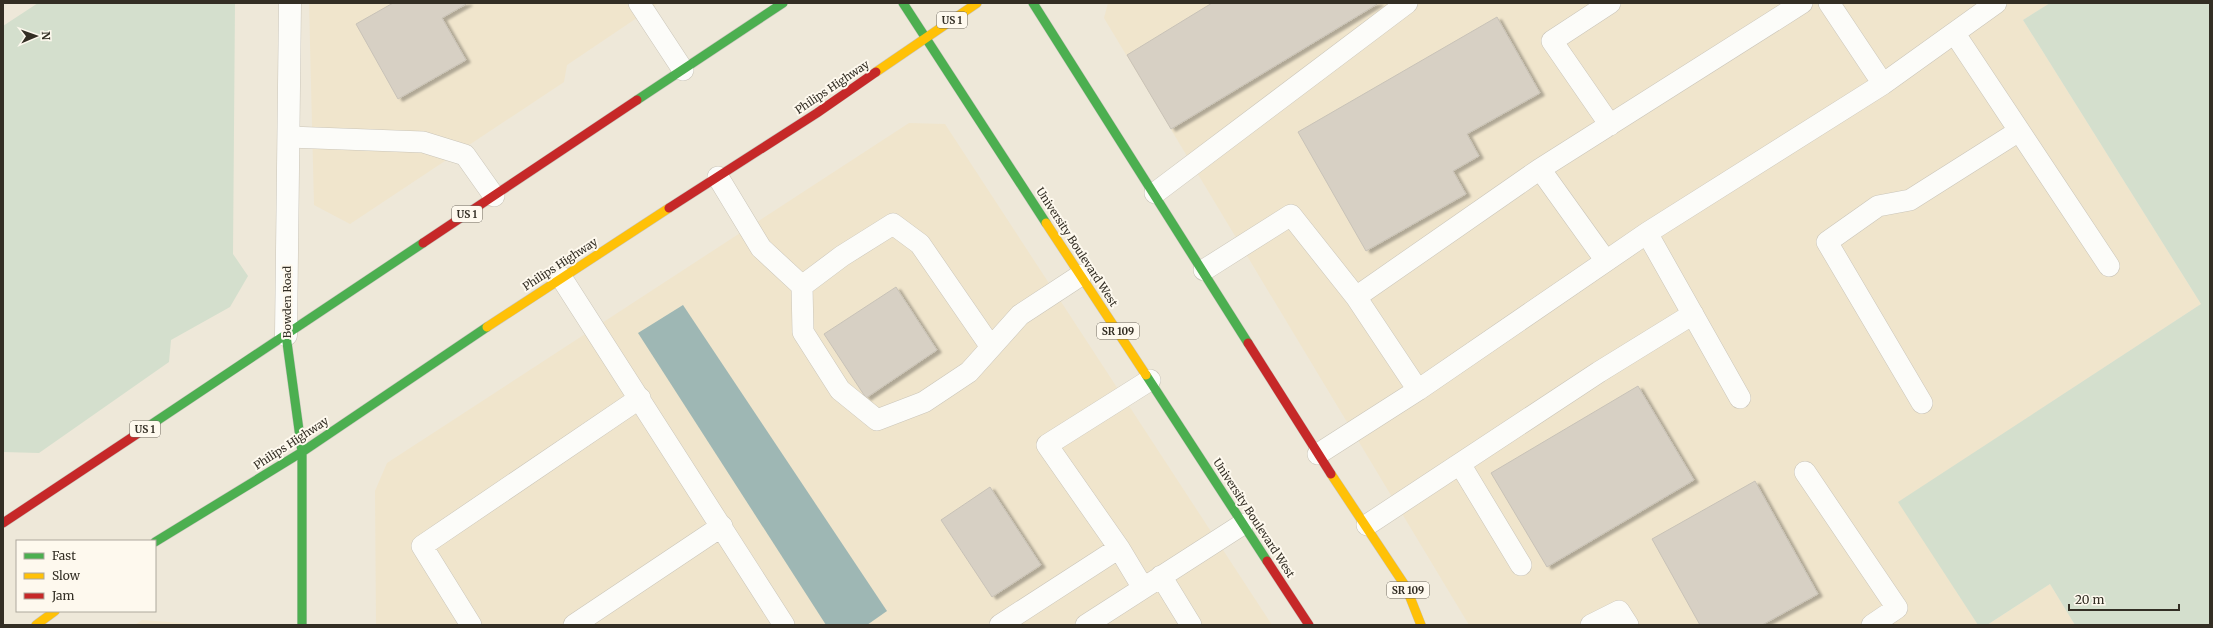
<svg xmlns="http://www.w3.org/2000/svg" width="2213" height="628" font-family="Merriweather,serif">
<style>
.built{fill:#f0e5cc}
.green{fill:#d4dfcd}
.water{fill:#9eb7b4}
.building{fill:#d7d0c4;stroke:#c8c2b7;filter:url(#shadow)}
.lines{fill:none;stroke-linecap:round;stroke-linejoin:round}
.lane-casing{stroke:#cac5b9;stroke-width:22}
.street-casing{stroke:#cac5b9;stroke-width:23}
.fast-casing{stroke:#c8c5be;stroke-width:10}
.slow-casing{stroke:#c8c5be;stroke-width:10}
.jam-casing{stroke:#c8c5be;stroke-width:10}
.lane{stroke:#fcfcf9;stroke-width:21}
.street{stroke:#fcfcf9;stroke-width:22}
.fast{stroke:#4caf50;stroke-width:9}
.slow{stroke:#ffc107;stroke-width:9}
.jam{stroke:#c62828;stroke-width:9}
.labels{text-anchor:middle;stroke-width:4;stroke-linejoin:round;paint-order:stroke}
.shield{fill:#fef9ee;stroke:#706b61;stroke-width:1}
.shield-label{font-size:10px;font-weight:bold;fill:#332e24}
.street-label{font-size:11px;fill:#332e24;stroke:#fef9ee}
</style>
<defs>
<filter id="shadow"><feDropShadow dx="4.5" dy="2.5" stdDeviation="1" flood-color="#0004"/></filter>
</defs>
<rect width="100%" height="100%" fill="#eee8d9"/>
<!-- built -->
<path class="built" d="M309 3H659L567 65 564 82 350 224 314 205Z
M1108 3H2050L2023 20 2201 304 1899 502 1978 625H1469L1104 18Z
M909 123 945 124 1272 625H376L375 491 387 463Z
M2050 584 2075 625H1987Z
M142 620 194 624 196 625H135Z"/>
<!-- green -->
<path class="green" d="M38 3H235L233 254 248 276 230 307 171 340 169 362 39 453 3 452V26Z
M2050 3H2210V625H2075L2050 584 1987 625H1978L1898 502 2201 304 2023 20Z"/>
<!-- water -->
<path class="water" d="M683 305 887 611 867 625H826L638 333Z"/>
<!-- building -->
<path class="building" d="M393 3H468L442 18 466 60 398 99 356 24Z
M1212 3H1379L1171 129 1127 55Z
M1497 17 1540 93 1467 134 1479 156 1453 171 1466 194 1366 251 1298 132Z
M896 287 937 350 866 398 824 334Z
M1638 386 1694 480 1547 567 1491 473Z
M1755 481 1818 594 1762 625H1700L1652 539Z
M990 487 1041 565 992 597 941 520Z"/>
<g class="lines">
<!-- lane casing -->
<g class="lane-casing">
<path id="lane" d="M639 3 683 70
M1610 3 1552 41 1610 125
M1829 3 1883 84 1996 3
M1955 34 2109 266
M289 137 423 142 465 155 494 196
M1540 169 1606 261
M718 177 761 248 802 286
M1155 193 1407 3
M1647 233 1740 398
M1204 270 1291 215 1356 297 1540 169 1802 3
M561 277 784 625
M1356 297 1418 390
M991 347 920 244 893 224 842 256 802 286 803 332 840 390 877 420 924 402 969 372 1020 315 1081 275
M1922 403 1827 242 1878 206 1910 200 2019 131
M1318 454 1418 390 1647 233 1883 84
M1460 464 1521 565
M1805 472 1897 608 1872 625
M1367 525 1599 372 1693 314
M1161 576 1191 625
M1143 588 1119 548 1047 445 1150 380
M471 625 422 546 640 398
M574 625 722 526
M1000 625 1119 548
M1086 625 1243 524
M1591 625 1619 611 1628 625"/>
</g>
<!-- street casing -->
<g class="street-casing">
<path id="street" d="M286 335 290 3"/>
</g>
<!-- fast casing -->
<g class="fast-casing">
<path id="fast" d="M903 3 1046 223
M1033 3 1248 343
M637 100 783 3
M286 335 302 452V625
M1146 375 1267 561
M146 428 423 243
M155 542 302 452 487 327"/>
</g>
<!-- slow casing -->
<g class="slow-casing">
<path id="slow" d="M876 72 977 3
M1046 223 1146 375
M487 327 669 208
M1331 474 1406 587 1421 625
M36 625 55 611"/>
</g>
<!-- jam casing -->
<g class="jam-casing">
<path id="jam" d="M669 208 817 113 876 72
M423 243 637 100
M1248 343 1331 474
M3 523 146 428
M1267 561 1309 625"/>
</g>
<!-- lane -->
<use href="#lane" class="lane"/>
<!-- street -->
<use href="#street" class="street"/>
<!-- fast -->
<use href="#fast" class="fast"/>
<!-- slow -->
<use href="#slow" class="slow"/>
<!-- jam -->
<use href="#jam" class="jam"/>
</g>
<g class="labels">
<!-- shield labels -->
<g class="shield">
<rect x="937" y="12" width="30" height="16" rx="3"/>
<rect x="452" y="206" width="30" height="16" rx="3"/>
<rect x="1097" y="323" width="42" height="16" rx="3"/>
<rect x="130" y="421" width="30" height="16" rx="3"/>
<rect x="1387" y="582" width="42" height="16" rx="3"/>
</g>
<g class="shield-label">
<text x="952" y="24">US 1</text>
<text x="467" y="218">US 1</text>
<text x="1118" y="335">SR 109</text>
<text x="145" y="433">US 1</text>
<text x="1408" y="594">SR 109</text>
</g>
<!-- street labels -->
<g class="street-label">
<text transform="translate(832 87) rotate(-34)" y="4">Philips Highway</text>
<text transform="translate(1077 247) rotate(57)" y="4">University Boulevard West</text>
<text transform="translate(560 264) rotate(-33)" y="4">Philips Highway</text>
<text transform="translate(287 302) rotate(-90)" y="4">Bowden Road</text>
<text transform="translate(291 443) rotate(-33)" y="4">Philips Highway</text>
<text transform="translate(1254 518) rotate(57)" y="4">University Boulevard West</text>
</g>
</g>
<!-- border -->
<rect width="2213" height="628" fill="none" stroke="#332e24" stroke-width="8"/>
<!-- legend -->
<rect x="16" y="540" width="140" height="72" fill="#fef9ee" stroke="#ada89d"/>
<rect x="24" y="553" width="20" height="6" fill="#4caf50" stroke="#ada89d"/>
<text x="52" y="560" font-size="12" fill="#332e24">Fast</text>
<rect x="24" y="573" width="20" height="6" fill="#ffc107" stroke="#ada89d"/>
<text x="52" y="580" font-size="12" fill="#332e24">Slow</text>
<rect x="24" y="593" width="20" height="6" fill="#c62828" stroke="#ada89d"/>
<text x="52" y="600" font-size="12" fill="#332e24">Jam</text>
<!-- north arrow -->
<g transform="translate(36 36) rotate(88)" stroke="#fef9ee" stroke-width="3" paint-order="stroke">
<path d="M0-3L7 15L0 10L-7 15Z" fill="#332e24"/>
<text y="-6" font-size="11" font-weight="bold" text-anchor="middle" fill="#332e24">N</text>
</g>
<!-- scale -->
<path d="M2069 604v6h110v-6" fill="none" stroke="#332e24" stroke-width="2"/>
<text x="2075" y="604" font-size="12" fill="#332e24" stroke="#fef9ee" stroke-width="3" paint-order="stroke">20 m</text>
</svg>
